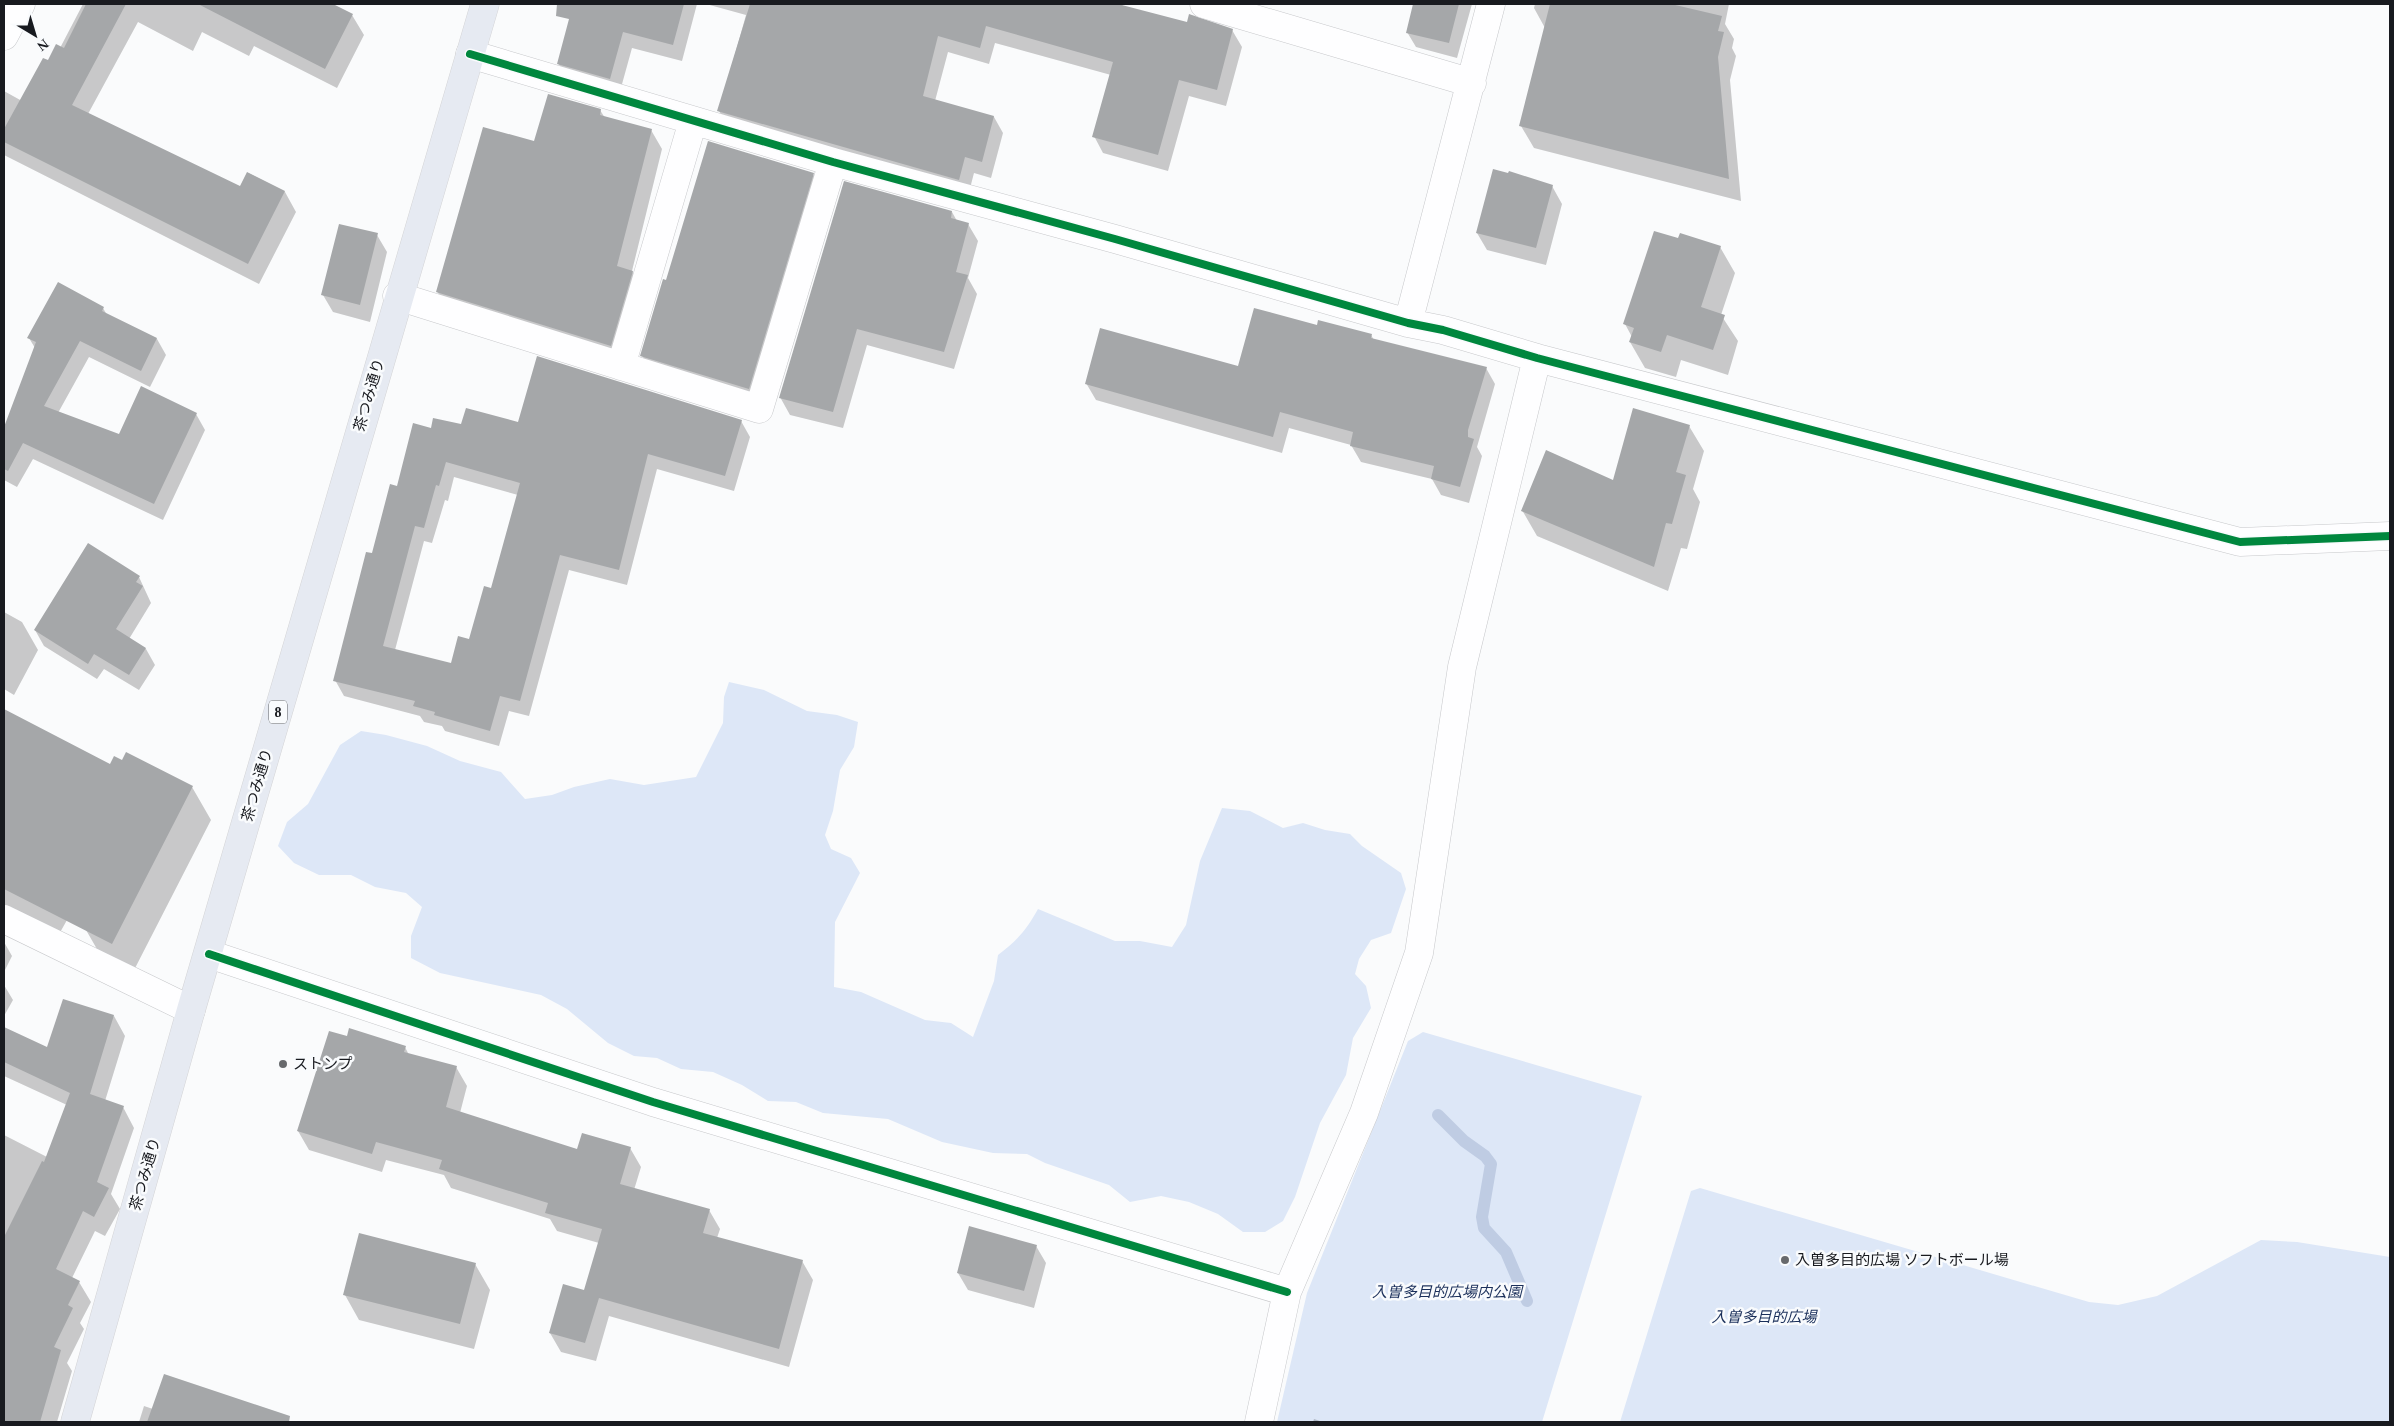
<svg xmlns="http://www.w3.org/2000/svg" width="2394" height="1426" font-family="'Times New Roman','Noto Sans JP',serif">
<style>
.green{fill:#dde7f7}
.shadow{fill:#0003;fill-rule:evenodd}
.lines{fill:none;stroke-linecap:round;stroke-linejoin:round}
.stream{stroke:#bfcce3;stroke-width:12}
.building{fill:#a5a7a9;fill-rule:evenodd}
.minor-casing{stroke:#c7c8cb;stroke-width:29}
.major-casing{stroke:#d4d4d6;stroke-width:29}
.minor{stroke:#fefeff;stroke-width:28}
.major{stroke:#e6eaf2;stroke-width:28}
.cycleway-casing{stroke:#f9fbfd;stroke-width:11}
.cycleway{stroke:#00873e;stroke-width:8}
.poi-dot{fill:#67696c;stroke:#f9fbfd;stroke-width:2}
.labels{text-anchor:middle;stroke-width:5;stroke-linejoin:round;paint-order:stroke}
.shield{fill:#f9fbfd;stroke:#5c5e62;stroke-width:1}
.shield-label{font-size:14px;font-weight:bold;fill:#181a1f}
.street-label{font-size:15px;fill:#181a1f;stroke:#f9fbfd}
.poi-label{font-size:15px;fill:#181a1f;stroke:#f9fbfd;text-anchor:start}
.park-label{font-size:15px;font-style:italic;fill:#1a2f5a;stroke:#f9fbfd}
</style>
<rect width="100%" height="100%" fill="#fafbfc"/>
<!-- green -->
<path class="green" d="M729 682 764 690 807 711 837 715 858 722 854 747 840 770 833 811 825 835 831 849 851 858 860 873 835 922 834 987 861 992 925 1020 951 1023 973 1037 994 981 998 955C1017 941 1027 929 1038 909L1115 941H1140L1172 947 1186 925 1200 861 1222 808 1250 811 1283 828 1303 823 1325 830 1350 834 1362 846 1401 873 1406 889 1391 933 1371 940 1359 959 1355 974 1366 986 1371 1008 1353 1038 1346 1075 1320 1123 1295 1197 1283 1221 1265 1232H1243L1218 1214 1189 1202 1161 1196 1130 1202 1109 1185 1045 1163 1027 1154 993 1153 942 1142 888 1119 823 1113 796 1102 768 1101 742 1085 713 1072 681 1069 657 1058 634 1056 608 1043 567 1009 541 995 440 973 411 958V936L422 907 406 893 375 887 351 875H319L294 863 278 846 287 822 308 804 340 745 361 731 386 735 427 746 460 761 501 772 525 799 552 795 574 787 610 779 644 785 696 777 723 723 724 697Z
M1423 1032 1642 1096 1542 1422H1277L1307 1293 1408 1041Z
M1700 1188 2089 1302 2118 1305 2157 1296 2261 1240 2297 1242 2390 1257V1422H1620L1691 1191Z"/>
<!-- shadow -->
<path class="shadow" d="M83 4H330L352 15 364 35 337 88 254 46 249 56 202 32 193 51 138 22 88 114 240 188 248 173 285 192 296 212 259 284 4 155V91L22 101 60 48Z
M574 4H697L682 61 632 48 619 95 568 80 558 63Z
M706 4H1122L1123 7 1188 24 1232 30 1242 47 1226 106 1189 96 1168 171 1103 153 1094 136 1111 75 995 43 989 64 948 52 935 101 994 117 1003 133 991 178 974 173 968 196 728 128 719 111 746 15Z
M1415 4H1472L1457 58 1416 47 1407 32Z
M1535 4H1729L1725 24 1734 39 1732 48 1736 56 1730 80 1741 201 1534 148 1521 126 1545 28 1534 8Z
M600 110 605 118 651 130 662 149 632 271 643 291 621 365 448 311 437 291 535 143Z
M813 174 818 183 754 398 647 365 642 355 667 282Z
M1552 186 1562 204 1546 265 1487 250 1477 233Z
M952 212 957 221 968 224 978 241 968 278 977 294 954 369 867 345 843 428 790 415 780 397Z
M377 235 387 252 370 322 333 312 323 295Z
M1679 239 1720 247 1735 273 1721 315 1738 341 1728 375 1681 360 1676 377 1645 368 1630 342 1632 337 1625 324Z
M58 284 103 308 107 315 157 339 166 355 150 387 89 357 58 413 119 436 196 414 205 430 163 520 33 459 17 487 4 480V431L35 348 29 338Z
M1318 327 1371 335 1374 340 1486 368 1495 384 1477 447 1482 456 1469 503 1441 495 1432 479 1361 462 1351 445 1289 428 1282 453 1096 400 1086 383 1239 367Z
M741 421 750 437 734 491 657 469 627 585 569 570 529 716 509 711 499 746 445 731 442 726 424 722 420 716 344 696 335 680 398 487 432 430 462 426 519 423ZM454 477 518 495 492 589 470 641 452 664 395 650 424 541 432 543 445 500 448 501Z
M1689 426 1704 451 1693 489 1700 502 1687 549 1681 548 1668 591 1537 536 1522 510 1613 482Z
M139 577 151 603 129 639 146 649 155 665 139 690 104 669 97 679 44 646 35 630Z
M4 612 22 622 38 650 14 695 4 689Z
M18 718 120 770 192 787 211 820 131 976 105 963 86 930 115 835 58 936 4 930V744Z
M4 942 12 956 4 972Z
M4 985 13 1000 4 1016Z
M114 1016 125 1036 105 1101 123 1107 134 1128 111 1194 120 1209 105 1236 95 1231 72 1278 79 1282 91 1302 80 1323 84 1329 67 1363 72 1371 57 1422H4V1135L47 1157 67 1105 4 1076V1028L48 1049Z
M348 1038 405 1047 409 1055 456 1067 467 1086 460 1113 578 1150 630 1148 641 1167 634 1190 709 1210 720 1229 717 1238 802 1261 813 1280 789 1367 609 1316 596 1361 561 1352 550 1333 585 1291 599 1243 557 1231 550 1219 451 1188 444 1175 386 1160 382 1172 309 1150 298 1131Z
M1036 1246 1046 1263 1034 1308 968 1290 958 1273Z
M475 1264 490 1290 474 1349 359 1320 345 1295Z
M144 1406 153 1409 260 1407 268 1422H139Z
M1314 1419 1323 1422H1313Z"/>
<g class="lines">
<!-- stream -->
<path class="stream" d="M1438 1115 1464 1141 1485 1156 1491 1164 1482 1217 1484 1228 1506 1252 1527 1301"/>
</g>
<!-- building -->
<path class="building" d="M86 4H126L72 105 240 186 247 172 285 191 248 264 4 142V129L43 58 48 60 56 44 64 48Z
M198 4H333L353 14 325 69Z
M557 4H684L673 45 623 32 610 79 557 64 569 19 556 16Z
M750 4H1118L1187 22 1189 14 1233 29 1217 90 1179 80 1158 155 1092 137 1113 62 986 26 980 48 938 36 923 96 994 116 982 162 965 157 959 180 717 111Z
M1413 4H1459L1449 43 1406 33Z
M1550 4H1671L1722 16 1718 31 1724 32 1718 57 1729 179 1519 126Z
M548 94 601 109 600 115 652 129 617 266 633 271 611 346 436 292 483 127 534 141Z
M708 141 814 173 749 389 640 356 663 279 666 280Z
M1493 169 1508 173 1509 171 1553 185 1536 248 1476 233Z
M844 181 952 211 951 218 969 223 956 272 968 275 944 352 857 329 833 412 779 398Z
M339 224 378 233 360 305 321 295Z
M1654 231 1678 238 1680 233 1721 246 1701 307 1725 315 1713 350 1667 335 1661 352 1629 342 1634 328 1623 324Z
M58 282 104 307 102 311 157 338 141 371 80 341 44 406 119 434 141 386 197 413 154 504 23 443 8 471 4 469V427L36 342 27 338Z
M1254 308 1317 325 1318 320 1372 334 1371 338 1487 367 1468 430V437L1474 439 1460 487 1431 479 1434 466 1350 446 1353 432 1280 412 1273 437 1085 384 1100 328 1238 366Z
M537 356 742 420 725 476 648 454 619 570 560 555 520 701 500 696 490 731 434 715 435 712 413 706 415 701 333 681 366 552 372 553 390 484 397 486 413 423 431 428 433 418 461 424 466 408 518 422ZM446 462 520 483 491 588 484 586 469 639 458 636 451 663 383 646 415 526 424 528 436 485 439 486Z
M1633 408 1690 425 1676 472 1686 475 1672 524 1666 523 1654 567 1521 511 1546 450 1613 480Z
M88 543 140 576 136 582 143 586 116 629 146 648 129 675 94 654 88 664 34 630Z
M4 709 110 764 114 756 122 760 126 752 193 786 112 944 4 889Z
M63 999 114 1015 90 1094 124 1106 97 1182 109 1188 94 1217 83 1211 56 1269 80 1281 68 1305 73 1308 54 1347 61 1350 40 1422H4V1237L42 1161 44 1162 70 1093 4 1062V1027L47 1047Z
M349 1028 406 1046 404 1052 457 1066 446 1107 577 1149 582 1133 631 1147 620 1184 710 1209 703 1233 803 1260 779 1349 599 1298 585 1343 549 1333 563 1284 584 1290 602 1229 545 1213 548 1203 439 1169 442 1160 376 1142 372 1154 297 1131 329 1031 347 1036Z
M969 1226 1037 1245 1024 1291 957 1273Z
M359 1233 476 1263 460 1324 343 1295Z
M164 1374 290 1416 289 1422H147Z"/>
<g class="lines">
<!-- minor casing -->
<g class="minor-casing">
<path id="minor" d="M1204 4 1472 83
M4 36 21 4
M470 54 833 162 1115 239 1408 323 1443 330 1537 358 2240 542 2390 536
M397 296 759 409 833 162
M1408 323 1491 4
M621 366 693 121
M4 919 191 1010
M209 954 653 1102 1287 1292
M1259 1422 1287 1292 1364 1113 1419 953 1462 667 1537 358"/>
</g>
<!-- major casing -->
<g class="major-casing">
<path id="major" d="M75 1422 191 1010 485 4"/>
</g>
<!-- minor -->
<use href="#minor" class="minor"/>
<!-- major -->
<use href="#major" class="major"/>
<!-- cycleway casing -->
<g class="cycleway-casing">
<path id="cycleway" d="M470 54 833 162 1115 239 1408 323 1443 330 1537 358 2240 542 2390 536
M209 954 653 1102 1287 1292"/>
</g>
<!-- cycleway -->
<use href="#cycleway" class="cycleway"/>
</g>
<!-- markers -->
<g class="poi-dot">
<circle cx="283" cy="1064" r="5"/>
<circle cx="1785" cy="1260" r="5"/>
</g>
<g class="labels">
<!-- shield labels -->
<rect class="shield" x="269" y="700.5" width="18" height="23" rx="4"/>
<g class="shield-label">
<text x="278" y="717">8</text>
</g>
<!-- street labels -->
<g class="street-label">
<text transform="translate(369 395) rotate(-74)" y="5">茶つみ通り</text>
<text transform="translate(257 785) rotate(-74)" y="5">茶つみ通り</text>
<text transform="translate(145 1174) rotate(-74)" y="5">茶つみ通り</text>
</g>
<!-- poi labels -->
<g class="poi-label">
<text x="293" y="1069">ストンプ</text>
<text x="1795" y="1265">入曽多目的広場 ソフトボール場</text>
</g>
<!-- park labels -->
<g class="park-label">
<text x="1447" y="1297">入曽多目的広場内公園</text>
<text x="1764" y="1322">入曽多目的広場</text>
</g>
</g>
<!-- border -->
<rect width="2394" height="1426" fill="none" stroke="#181a1f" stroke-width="10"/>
<!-- north arrow -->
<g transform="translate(35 35) rotate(142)" stroke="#f9fbfd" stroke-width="4" paint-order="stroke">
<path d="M0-4L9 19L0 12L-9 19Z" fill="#181a1f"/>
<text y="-8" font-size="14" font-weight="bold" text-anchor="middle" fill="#181a1f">N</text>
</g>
</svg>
